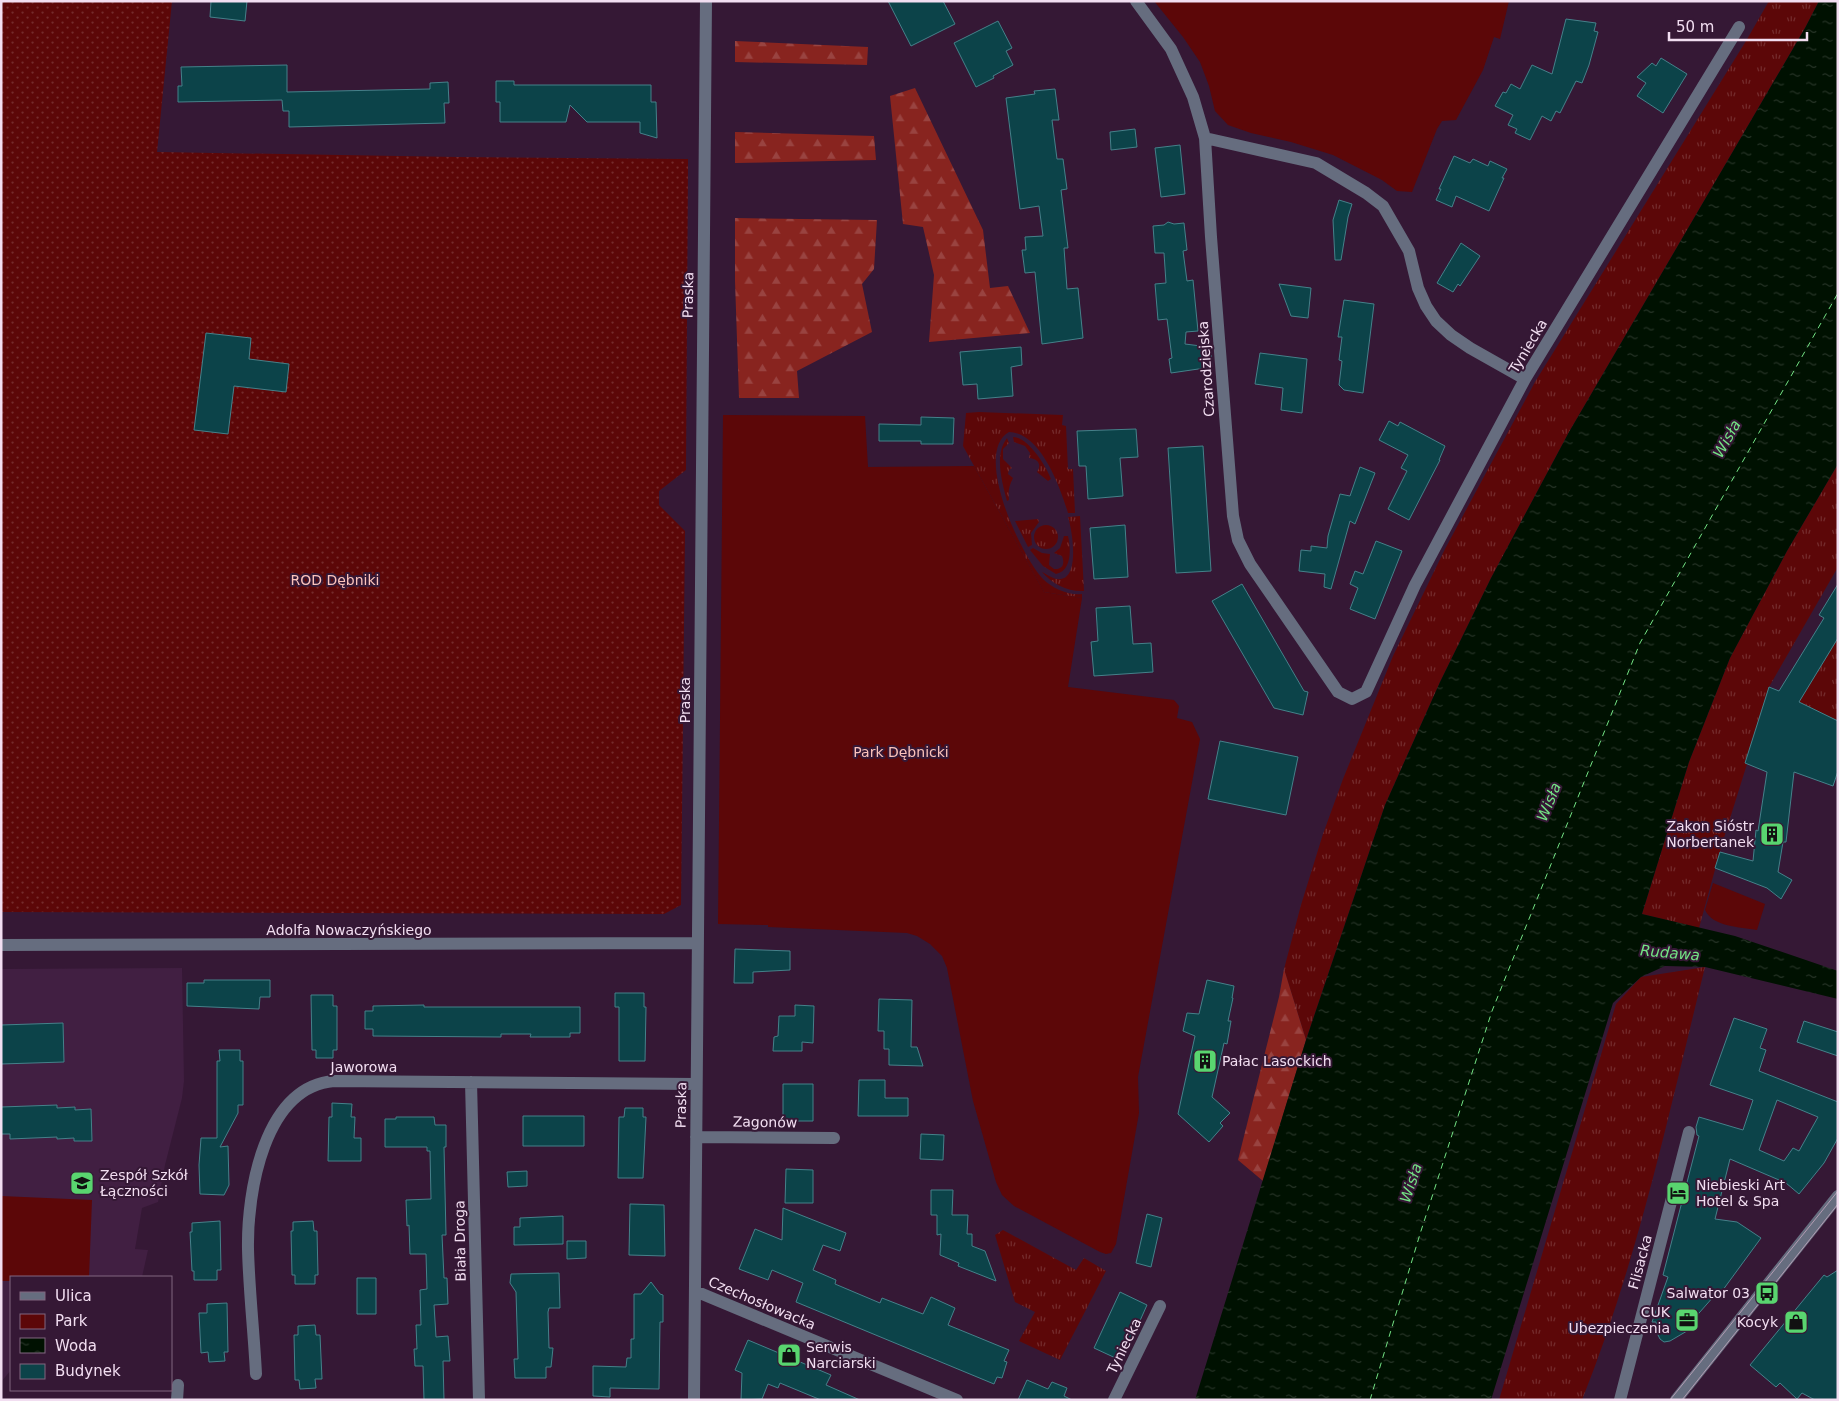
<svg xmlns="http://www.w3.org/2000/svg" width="1839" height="1401" font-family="'DejaVu Sans',sans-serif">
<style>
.built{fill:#411f42}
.grass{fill:url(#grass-tufts)}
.forest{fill:url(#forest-firs)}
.park{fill:#5c0708}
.garden{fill:url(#garden-dots)}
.water{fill:url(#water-ripples)}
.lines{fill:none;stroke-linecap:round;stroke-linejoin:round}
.ferry{stroke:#74e485;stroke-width:1;stroke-dasharray:6 5;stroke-linecap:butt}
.building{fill:#0c4349;stroke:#45818a;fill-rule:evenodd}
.minor{stroke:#666d7f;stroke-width:12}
.tram{stroke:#b29bb2;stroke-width:1}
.labels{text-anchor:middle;stroke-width:4;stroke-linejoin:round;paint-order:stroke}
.street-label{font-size:14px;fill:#f2def1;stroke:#351835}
.park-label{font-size:14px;fill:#fcc3bb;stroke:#351835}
.poi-label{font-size:14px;fill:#f2def1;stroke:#351835;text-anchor:end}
.water-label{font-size:15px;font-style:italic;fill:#74e485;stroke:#351835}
</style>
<defs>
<pattern id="grass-tufts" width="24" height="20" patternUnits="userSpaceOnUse" patternTransform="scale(1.25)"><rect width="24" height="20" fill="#5c0708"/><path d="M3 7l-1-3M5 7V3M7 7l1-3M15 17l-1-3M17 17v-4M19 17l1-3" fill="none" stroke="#742b2c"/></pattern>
<pattern id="forest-firs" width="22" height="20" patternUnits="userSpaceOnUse" patternTransform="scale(1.25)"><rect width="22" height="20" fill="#88241f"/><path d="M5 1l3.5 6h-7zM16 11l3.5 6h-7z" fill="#994340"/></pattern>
<pattern id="garden-dots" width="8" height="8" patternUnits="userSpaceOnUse" patternTransform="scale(1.25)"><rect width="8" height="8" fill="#5c0708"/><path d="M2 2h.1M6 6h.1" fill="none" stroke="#742b2c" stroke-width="1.8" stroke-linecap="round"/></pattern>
<pattern id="water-ripples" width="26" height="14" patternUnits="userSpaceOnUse" patternTransform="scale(1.25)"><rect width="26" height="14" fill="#001101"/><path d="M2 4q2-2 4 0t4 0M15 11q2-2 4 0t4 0" fill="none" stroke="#263326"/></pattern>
</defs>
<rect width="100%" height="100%" fill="#351835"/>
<!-- built -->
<path class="built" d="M182 968 184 1081 182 1098 165 1165 158 1202 142 1208 135 1249 148 1250 142 1277H11V1370L1 1382V969Z"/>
<!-- grass -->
<path class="grass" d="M1769 1H1819L1805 28 1569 432 1491 578 1440 682 1385 805 1306 1040 1284 969 1301 905 1323 834 1343 779 1393 656 1445 549 1535 382 1746 41Z
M979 412 1063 415 1062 425 1066 426 1068 469H1073L1075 513H1068C1060 487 1041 433 1009 432 972 453 1022 557 1043 579 1052 588 1069 596 1082 594V598L1044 592 963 446 966 413Z
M1013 437C1028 437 1046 466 1051 479L1048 481 1037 472C1042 464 1038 459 1029 458L1030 453 1025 446 1014 442Z
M1007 438 1009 443 1003 449V459L1012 468 1009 470 1008 474 1013 478C1009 486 1008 491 1009 500L1007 501C1002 482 994 455 1007 438Z
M1838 464V567L1769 687 1745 763 1747 764 1722 844 1699 928 1642 914 1689 762 1730 658 1787 551Z
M1080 516 1084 591C1068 592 1052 584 1042 572 1048 575 1054 580 1061 579 1080 576 1072 529 1068 517Z
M1038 519 1039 522 1031 533 1032 545 1028 547 1015 521Z
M1034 537a12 12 0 1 1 24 0a12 12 0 1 1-24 0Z
M1064 536H1068C1071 548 1072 571 1056 574L1043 566 1030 550 1033 548 1042 553 1050 554 1049 565 1054 569C1063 570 1065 563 1062 556L1054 553 1060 548Z
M1838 638V718L1836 720 1799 702Z
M1705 967C1669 1112 1638 1260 1582 1400H1499L1616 1004 1641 977Z
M1003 1230 1076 1270 1084 1258 1106 1271 1060 1360 1019 1341 1035 1312 1015 1302 995 1235Z"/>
<!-- forest -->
<path class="forest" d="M735 41 868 47 867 65 735 62Z
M915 88 983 230 990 288 1008 286 1030 333 929 342 934 275 923 227 903 224 890 96Z
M735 132 874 136 876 160 735 163Z
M735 218 877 220 874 269 862 284 872 332 797 371 799 398H739L735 281Z
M1284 969 1306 1040 1263 1181 1238 1160 1279 997Z"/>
<!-- park -->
<path class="park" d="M1154 1H1509L1500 39 1494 37 1483 70 1456 120 1442 121 1437 129 1412 192 1397 191 1382 180 1333 155 1291 142 1251 133 1228 125 1215 111 1209 86 1200 62 1183 37Z
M723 415 865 416 868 467 974 466 1044 592 1082 598 1068 687 1174 700 1179 706 1177 718 1192 722 1200 739 1138 1077 1139 1113 1116 1244 1111 1253 1106 1254 1100 1252 1014 1206 1002 1195 996 1182 973 1101 947 968 942 956 930 944 917 936 907 933 768 927V925L718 924Z
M1713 883 1765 904 1757 930C1740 927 1713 927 1705 910Z
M1 1196 92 1200 89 1277H11V1281H1Z"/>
<!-- garden -->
<path class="garden" d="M1 1H172L157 152 457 157 688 159 686 470 659 491V505L685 531 681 905 664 914 1 912Z"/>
<!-- water -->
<path class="water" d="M1819 1H1838V464L1787 551 1730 658 1689 762 1642 914 1735 936 1838 971V999L1705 967 1665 966 1641 977 1613 1003 1491 1400H1195L1306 1040 1385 805 1440 682 1491 578 1569 432 1805 28Z"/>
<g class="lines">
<!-- ferry -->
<path class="ferry" d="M1370 1400 1420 1234 1492 1011 1640 643 1838 293"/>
</g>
<!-- building -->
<path class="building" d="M211 1H247L245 21 210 17Z
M888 1H943L955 24 911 46Z
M1566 19 1596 23 1594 31 1598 32 1589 65 1582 83 1576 81 1560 113 1556 111 1551 121 1542 116 1530 140 1515 133 1517 129 1508 125 1513 115 1495 106 1503 92 1506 93 1511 84 1520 89 1532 65 1552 74Z
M998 21 1012 48 1006 51 1013 65 993 76 994 78 976 87 954 43Z
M1661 58 1687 74 1663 113 1637 96 1646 83 1637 77 1652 63 1656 66Z
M287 65V92L430 89V83L448 82 449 103H444L445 123 289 127V111H283L282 100 178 102V86H182L181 67Z
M496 81H514V85H651V102H656L657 138 640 133V122H587L570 105 566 122H500V102H496Z
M1055 89 1059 120H1052L1057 159H1063L1067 189 1061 190 1068 248H1064L1067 289 1078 288 1083 338 1042 344 1035 272 1025 273 1022 250H1026L1025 237 1043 236 1039 206 1020 209 1006 98 1035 94 1034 91Z
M1135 129 1137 147 1111 150 1110 132Z
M1180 145 1185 194 1161 197 1155 148Z
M1454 156 1470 163 1473 159 1488 166 1490 161 1507 169 1502 178H1504L1489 211 1456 196 1452 207 1436 200 1441 189H1439Z
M1339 200 1352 204 1348 217 1341 260H1335L1333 220Z
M1168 222 1174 224 1184 223 1187 250 1183 251 1187 281 1193 280 1198 331 1186 332 1185 344 1201 346 1202 356 1211 355 1212 367 1171 373 1169 359 1172 358 1167 319 1158 320 1155 284 1166 283 1164 253H1155L1153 226 1164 225Z
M1461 243 1480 256 1460 286 1458 284 1453 292 1437 283Z
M1279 284 1311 288 1308 318 1291 316Z
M1344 300 1374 304 1363 393 1344 390 1339 385 1342 361 1339 360 1342 337H1338Z
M206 333 251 338 249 359 289 364 286 392 234 386 228 434 194 430Z
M1021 347 1022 365 1011 367 1013 396 978 399 977 384 963 385 960 352Z
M1260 353 1307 359 1302 413 1281 410 1283 388 1255 384Z
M921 417 954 418 953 444H921V441H879V424L921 425Z
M1389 421 1398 426 1400 422 1445 446 1439 460H1440L1409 520 1388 509 1407 471 1401 468 1408 455 1379 440Z
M1136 429 1138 457 1120 458 1123 496 1088 499 1086 466H1079L1077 431Z
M1203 446 1211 571 1176 573 1168 448Z
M1360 467 1375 473 1355 524 1350 521 1331 589 1324 587 1325 574 1299 571 1301 550 1311 551V546L1327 548 1328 536 1340 494 1350 496Z
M1125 525 1128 577 1094 579 1090 528Z
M1376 541 1402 551 1375 619 1350 609 1358 588 1350 584 1355 571 1363 574Z
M1242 584 1304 691 1308 692 1303 715 1274 708 1212 601Z
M1838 584V638L1799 702 1838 721V771L1833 786 1794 772 1786 842H1783L1778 872 1792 880 1781 899 1767 888 1715 868 1720 852 1753 861 1756 830 1758 831 1767 772 1745 763 1769 687 1779 691 1824 618 1819 615Z
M1130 606 1133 644 1151 643 1153 672 1094 676 1091 642 1098 641 1096 608Z
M1220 741 1298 757 1286 815 1208 799Z
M735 949 790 951V970L753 972V983H734Z
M204 980H270V997H260L259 1009 187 1006V983H204Z
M1207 980 1234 986 1232 998H1233L1228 1021H1231L1227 1044 1224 1043 1212 1097 1230 1113 1220 1123 1223 1126 1209 1142 1178 1114 1195 1036 1183 1031 1187 1013 1199 1014Z
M615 993H644V1007H646L645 1061H619V1007H615Z
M311 995H333V1006H337V1050H333V1058H316V1050H312Z
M879 999 912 1000 911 1047H917L923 1066 889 1065V1049H884V1031H878Z
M424 1005V1007H580V1033H570V1037H530L531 1034H501V1037L373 1036V1029H365V1011H373V1006Z
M795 1005 814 1006 813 1043 802 1042V1051H773L774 1037 778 1036 779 1016H795Z
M1734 1018 1767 1029 1760 1048 1766 1050 1759 1071 1838 1102V1138L1824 1163 1799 1194 1786 1183 1730 1159 1715 1219 1737 1222 1761 1238 1717 1298 1714 1296 1685 1329 1687 1331 1670 1341 1664 1342 1660 1339 1658 1335 1656 1322H1652L1668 1277 1663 1275 1699 1136 1697 1135 1696 1127 1699 1117 1743 1130 1753 1100 1710 1085ZM1777 1100 1818 1117 1799 1151 1793 1148 1784 1161 1759 1150Z
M1804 1021 1838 1032V1056L1797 1042Z
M63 1023 64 1062 1 1064V1025Z
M219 1050H240V1061H243V1105H238V1113L220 1147 228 1146 229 1185 224 1195 200 1194 199 1165 201 1138H217V1061H220Z
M859 1080H885V1098H908V1116H858Z
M783 1084H813V1121H783Z
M332 1103 352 1104 351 1117H355L354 1138H361V1161H328L329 1117H332Z
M57 1105V1108L75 1107V1110L91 1109 92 1141H74V1138L57 1139V1137L10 1139V1134H1V1107Z
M625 1108H643V1117H646L643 1178H618L619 1117H624Z
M523 1116H584V1146H523Z
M396 1117H434L435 1125H446V1147H444L446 1235H442L444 1278H447L448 1304 434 1305 436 1337 448 1336 450 1361H443L444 1400H424L423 1366H415L414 1349H417L416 1325H421L420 1290 427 1289 426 1254H410L409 1225 407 1226 406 1200 431 1199 430 1151H427V1147H385V1119H396Z
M921 1134 944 1135 943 1160 920 1159Z
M786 1169 813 1170V1203H785Z
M527 1171V1186L508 1187 507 1172Z
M931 1190H953L952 1215H968L967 1234H972V1246L985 1251 996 1281 958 1266 959 1263 940 1255 941 1234 937 1235V1215H931Z
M630 1204 664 1205 665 1256 629 1255Z
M783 1208 846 1233 840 1251 823 1245 813 1270 836 1280 835 1284 880 1303 882 1298 923 1314 931 1297 955 1308 948 1325 1009 1350 1004 1361 1007 1362 1002 1378 997 1377 994 1384 796 1302 803 1283 772 1270 768 1280 739 1269 755 1229 782 1240Z
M1147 1214 1162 1218 1151 1267 1136 1263Z
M563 1216V1244L514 1245V1227H520V1218Z
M220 1221 221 1270H217V1280H194V1271H192L190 1232H192V1223Z
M313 1221 314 1231H317L318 1275H315V1284H295V1275H292L291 1231H293V1222Z
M567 1241H586V1258L567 1259Z
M1838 1270V1400H1815L1802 1393 1797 1399 1780 1383 1776 1387 1750 1365 1824 1275 1827 1277Z
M559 1273 560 1308H549L548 1312 549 1348H553L551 1367H546V1378H515L514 1359H518L516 1292 510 1283 511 1274Z
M357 1278H376V1314H357Z
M651 1282 660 1294 663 1295V1322H660L659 1389 610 1388V1397L593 1396V1366L626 1367 627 1358H631V1339H634V1294H641Z
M1120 1292 1147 1305 1122 1361 1094 1348Z
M227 1303 228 1352H224L225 1361 209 1362 208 1352 201 1353 199 1313H207V1304Z
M315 1325 316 1335H320L322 1379H315L316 1388 300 1389 299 1380H295L294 1335H298V1326Z
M748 1340 831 1375 826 1385 860 1400H821L780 1383 778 1388 768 1384 762 1399 741 1400 742 1373 735 1370Z
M1027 1380 1048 1389 1052 1382 1067 1388 1064 1396 1072 1400H1018Z"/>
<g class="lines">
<!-- minor -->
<path class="minor" d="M1136 1 1171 49 1193 97 1205 138 1211 237 1233 516 1238 540 1250 564 1338 692 1352 699 1366 692 1415 585 1525 379 1739 27
M1205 138 1316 163 1366 193 1383 206 1409 251 1418 288 1426 306 1436 321 1451 335 1470 348 1525 379
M1 945 698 943
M471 1082 479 1400
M696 1137 834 1138
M695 1291 957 1400
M256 1374C254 1333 249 1291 248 1249 247 1192 264 1087 334 1081L696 1084
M177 1400 178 1385
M694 1400 706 1
M1114 1400 1160 1306
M1620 1400 1689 1132
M1676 1400 1838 1196"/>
<!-- tram -->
<path class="tram" d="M1670 1400 1838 1191
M1682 1400 1838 1204"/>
</g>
<!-- icons -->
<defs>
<g id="building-square" transform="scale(1.25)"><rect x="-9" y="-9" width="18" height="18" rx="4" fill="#59d56f" stroke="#351835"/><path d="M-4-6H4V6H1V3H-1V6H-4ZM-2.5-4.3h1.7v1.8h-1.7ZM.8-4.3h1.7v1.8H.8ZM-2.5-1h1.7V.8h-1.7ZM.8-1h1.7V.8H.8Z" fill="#111"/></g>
<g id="school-square" transform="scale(1.25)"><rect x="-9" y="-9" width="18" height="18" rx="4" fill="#59d56f" stroke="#351835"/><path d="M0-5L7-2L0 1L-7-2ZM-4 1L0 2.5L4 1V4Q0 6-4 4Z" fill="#111"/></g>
<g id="hotel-square" transform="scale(1.25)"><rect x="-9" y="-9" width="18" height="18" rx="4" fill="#59d56f" stroke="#351835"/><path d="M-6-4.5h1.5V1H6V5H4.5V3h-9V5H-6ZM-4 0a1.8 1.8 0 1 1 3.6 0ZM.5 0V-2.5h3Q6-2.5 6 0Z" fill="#111"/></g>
<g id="bus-square" transform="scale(1.25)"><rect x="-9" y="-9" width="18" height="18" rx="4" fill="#59d56f" stroke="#351835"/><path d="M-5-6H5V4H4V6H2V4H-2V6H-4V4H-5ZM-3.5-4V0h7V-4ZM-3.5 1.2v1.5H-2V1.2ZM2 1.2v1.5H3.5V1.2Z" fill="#111"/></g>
<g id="office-square" transform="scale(1.25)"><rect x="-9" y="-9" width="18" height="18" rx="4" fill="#59d56f" stroke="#351835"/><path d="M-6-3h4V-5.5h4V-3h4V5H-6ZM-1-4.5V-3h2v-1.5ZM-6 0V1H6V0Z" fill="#111"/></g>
<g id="shop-square" transform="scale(1.25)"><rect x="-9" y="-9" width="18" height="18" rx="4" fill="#59d56f" stroke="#351835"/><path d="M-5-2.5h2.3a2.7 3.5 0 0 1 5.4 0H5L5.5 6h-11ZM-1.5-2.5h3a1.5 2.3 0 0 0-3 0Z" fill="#111"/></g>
</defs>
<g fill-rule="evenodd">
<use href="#building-square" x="1772" y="834"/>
<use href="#building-square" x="1205" y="1061"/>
<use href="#school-square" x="82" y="1183"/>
<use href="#hotel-square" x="1678" y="1193"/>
<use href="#bus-square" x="1767" y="1293"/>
<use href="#office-square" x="1687" y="1320"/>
<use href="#shop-square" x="1796" y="1322"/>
<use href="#shop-square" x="789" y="1355"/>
</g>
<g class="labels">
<!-- street labels -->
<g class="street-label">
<text transform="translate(688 295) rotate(-89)" y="5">Praska</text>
<text transform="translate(1528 346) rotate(-59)" y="5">Tyniecka</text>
<text transform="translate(1206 369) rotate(-94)" y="5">Czarodziejska</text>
<text transform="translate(685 700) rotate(-90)" y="5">Praska</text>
<text x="349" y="935">Adolfa Nowaczyńskiego</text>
<text x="364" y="1072">Jaworowa</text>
<text transform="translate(681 1105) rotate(-89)" y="5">Praska</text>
<text transform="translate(765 1122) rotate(1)" y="5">Zagonów</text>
<text transform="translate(460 1241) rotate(-91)" y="5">Biała Droga</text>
<text transform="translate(1640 1262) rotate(-75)" y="5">Flisacka</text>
<text transform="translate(762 1303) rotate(23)" y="5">Czechosłowacka</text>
<text transform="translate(1124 1346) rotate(-64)" y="5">Tyniecka</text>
</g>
<!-- park labels -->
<g class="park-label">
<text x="335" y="585">ROD Dębniki</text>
<text x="901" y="757">Park Dębnicki</text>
</g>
<!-- poi labels -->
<g class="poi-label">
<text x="1754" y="831">Zakon Sióstr<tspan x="1754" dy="16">Norbertanek</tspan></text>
<text x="1222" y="1066" text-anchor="start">Pałac Lasockich</text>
<text x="100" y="1180" text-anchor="start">Zespół Szkół<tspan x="100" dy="16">Łączności</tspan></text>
<text x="1696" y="1190" text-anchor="start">Niebieski Art<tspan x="1696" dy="16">Hotel &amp; Spa</tspan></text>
<text x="1750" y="1298">Salwator 03</text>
<text x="1670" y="1317">CUK<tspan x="1670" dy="16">Ubezpieczenia</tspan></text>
<text x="1778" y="1327">Kocyk</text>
<text x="806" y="1352" text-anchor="start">Serwis<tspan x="806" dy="16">Narciarski</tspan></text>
</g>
<!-- water labels -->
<g class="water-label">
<text transform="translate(1727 439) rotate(-61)" y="5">Wisła</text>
<text transform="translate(1549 802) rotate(-68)" y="5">Wisła</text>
<text transform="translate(1670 953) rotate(5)" y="5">Rudawa</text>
<text transform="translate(1411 1183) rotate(-72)" y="5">Wisła</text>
</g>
</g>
<!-- border -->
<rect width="1839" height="1401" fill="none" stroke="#f2def1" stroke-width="5"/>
<!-- legend -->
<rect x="10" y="1276" width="162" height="115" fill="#351835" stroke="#816780"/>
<rect x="20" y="1292" width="25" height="8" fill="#666d7f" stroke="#816780"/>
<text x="55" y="1301" font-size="15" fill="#f2def1">Ulica</text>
<rect x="20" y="1314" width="25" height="15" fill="#5c0708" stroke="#816780"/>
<text x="55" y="1326" font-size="15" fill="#f2def1">Park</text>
<rect x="20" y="1338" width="25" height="15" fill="url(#water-ripples)" stroke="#816780"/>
<text x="55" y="1351" font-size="15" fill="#f2def1">Woda</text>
<rect x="20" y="1364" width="25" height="15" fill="#0c4349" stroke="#816780"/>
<text x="55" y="1376" font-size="15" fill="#f2def1">Budynek</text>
<!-- scale -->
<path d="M1669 32v8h138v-8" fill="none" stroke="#f2def1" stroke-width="2.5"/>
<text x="1676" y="32" font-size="15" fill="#f2def1" stroke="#351835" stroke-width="4" paint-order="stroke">50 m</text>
</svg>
